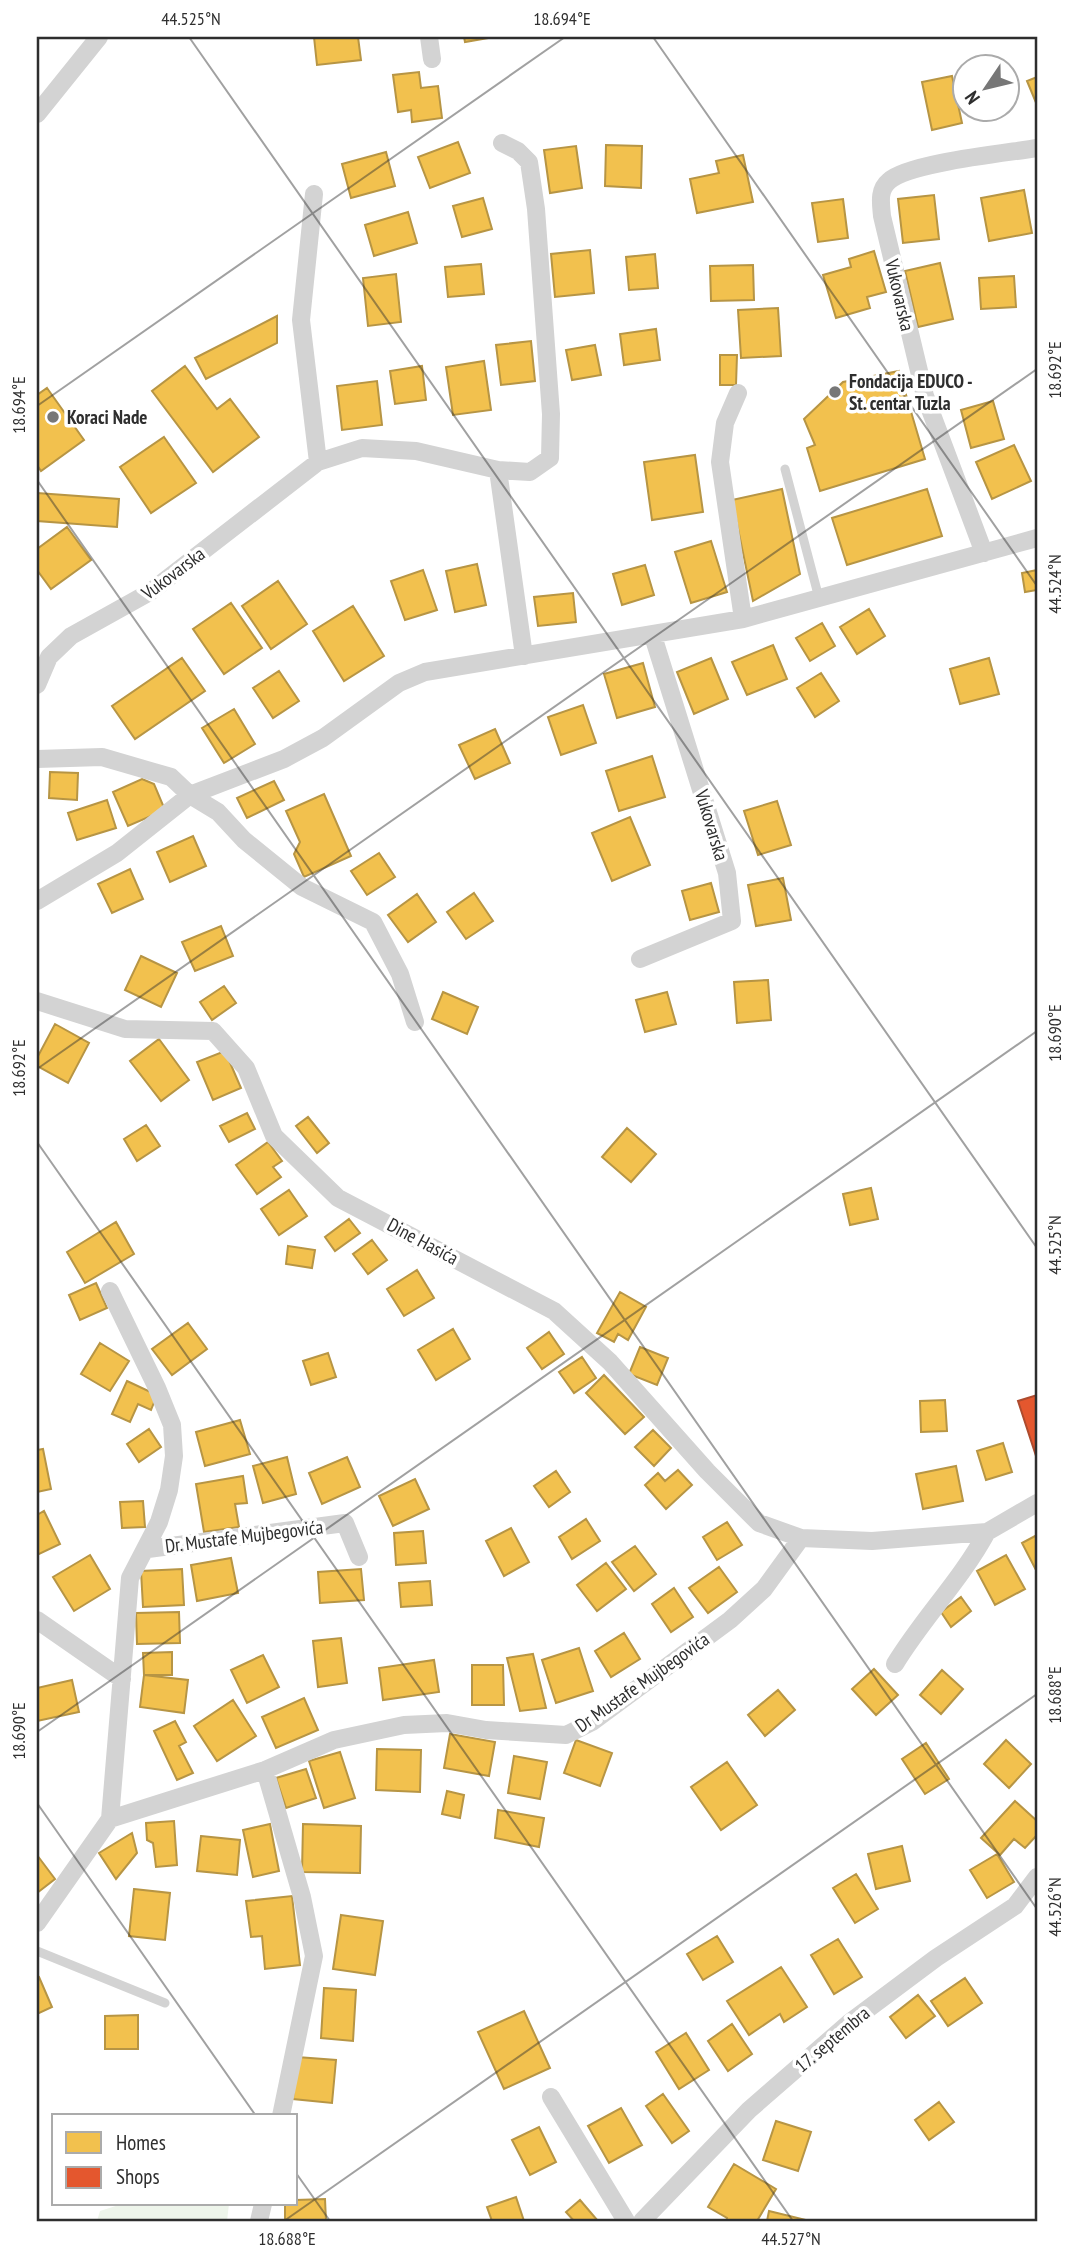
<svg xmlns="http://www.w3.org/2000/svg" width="1074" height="2258" font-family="'PT Sans Narrow',sans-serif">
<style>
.green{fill:#eef5eb}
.homes{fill:#f2c14e;stroke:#b79544;stroke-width:2}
.shops{fill:#e4572e;stroke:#ad4b2e;stroke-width:2}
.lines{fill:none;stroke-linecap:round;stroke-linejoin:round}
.lane{stroke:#d3d3d3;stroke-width:9}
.street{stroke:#d3d3d3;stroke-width:18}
.ticks{fill:none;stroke:#2e2e2e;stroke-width:2;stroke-opacity:0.45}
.poi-dot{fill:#777;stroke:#fff;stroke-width:2.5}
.labels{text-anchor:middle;stroke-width:7;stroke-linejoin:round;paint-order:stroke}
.street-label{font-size:19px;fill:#2e2e2e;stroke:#fff}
.poi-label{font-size:19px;font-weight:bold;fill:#2e2e2e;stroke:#fff;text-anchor:start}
.neatline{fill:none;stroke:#2e2e2e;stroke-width:2.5}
.ticks-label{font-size:18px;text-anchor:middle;fill:#2e2e2e}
</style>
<rect width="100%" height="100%" fill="#fff"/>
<!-- green -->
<path class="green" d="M122 2204H229L227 2221H97L100 2211Z"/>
<!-- homes -->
<path class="homes" d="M314 37H358L361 60 317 65Z
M464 37H494L465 42Z
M419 72 421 88 438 86 442 118 412 122 411 110 398 112 393 75Z
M952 76 962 123 932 130 922 82Z
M1037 77V105L1027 81Z
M458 142 470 173 430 188 418 157Z
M606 145 642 146 641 188 605 186Z
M576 146 582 188 550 193 544 150Z
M386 152 395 186 351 198 342 164Z
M743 155 753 202 697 213 690 179 719 173 716 161Z
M1024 190 1032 233 989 241 981 198Z
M934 195 939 239 903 243 898 199Z
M483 198 492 229 462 237 453 206Z
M843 199 848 238 818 242 812 203Z
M408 212 417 243 374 256 365 225Z
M590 250 594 293 555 297 551 254Z
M874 251 886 292 867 297 870 308 836 318 823 275 851 267 849 259Z
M655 254 658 288 629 290 626 257Z
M940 263 953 319 918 327 905 271Z
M481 264 484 294 448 297 445 267Z
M753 265 754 300 711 301 710 266Z
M396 274 401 322 368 326 363 278Z
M1014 276 1016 307 981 309 979 278Z
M778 308 781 356 741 358 738 310Z
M277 316V343L206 379 195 358Z
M656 329 660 360 624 365 620 334Z
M531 341 535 381 501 385 496 345Z
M595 345 601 375 572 380 566 350Z
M720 355H737L736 385H720Z
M484 361 491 410 453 415 446 367Z
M185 366 217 409 230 399 259 437 213 472 152 391Z
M422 366 426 400 395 404 390 371Z
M899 371 925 459 820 491 807 448 815 445 804 419 843 382Z
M377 381 382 425 342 430 337 386Z
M47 388 84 440 41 471 37 465V395Z
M993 401 1004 439 971 448 961 410Z
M164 437 196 483 151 513 120 467Z
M1014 445 1031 481 992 499 976 462Z
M695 455 703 512 652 520 644 462Z
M782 489 800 574 753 601 732 500Z
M927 489 942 536 847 565 832 518Z
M37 493 119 499 117 527 37 521Z
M67 527 91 560 51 589 37 570V549Z
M711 541 727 592 691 603 675 552Z
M477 564 486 605 455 612 446 571Z
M645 565 654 595 622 605 613 574Z
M423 570 437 610 405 620 391 581Z
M1037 570V590L1025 592 1022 573Z
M278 581 307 624 271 649 242 606Z
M573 593 576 622 538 626 534 597Z
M231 603 262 648 224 674 193 629Z
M353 606 384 656 344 681 313 631Z
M869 609 885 636 857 654 840 627Z
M822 623 835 646 810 661 796 638Z
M773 645 787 679 747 695 732 662Z
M182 658 205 691 135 739 112 706Z
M711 658 728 699 694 714 677 672Z
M989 658 999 694 960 704 950 669Z
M643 663 655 707 617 718 604 674Z
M279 671 299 701 273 718 253 688Z
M821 673 839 701 815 717 797 688Z
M583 705 596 743 561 755 548 717Z
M234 709 255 744 224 763 202 728Z
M495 729 510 763 475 779 459 745Z
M652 756 665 797 619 811 606 771Z
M50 772 78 773 77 800 49 798Z
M142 779 154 784 165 810 128 826 113 792Z
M274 781 284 800 247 818 237 798Z
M324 794 351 856 304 877 294 854 300 842 286 811Z
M107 800 116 828 77 840 68 813Z
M777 801 791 845 758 855 744 811Z
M630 817 650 865 612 881 592 833Z
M193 836 206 866 170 882 157 852Z
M379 853 395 877 367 895 351 871Z
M130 869 143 899 112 913 98 884Z
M783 878 791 920 756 926 748 885Z
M711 883 719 912 690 920 682 891Z
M474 893 493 921 466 939 447 912Z
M417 894 436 922 408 942 388 915Z
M221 926 233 956 195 971 182 942Z
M141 956 177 973 161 1007 125 990Z
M768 980 771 1020 737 1023 734 982Z
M224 986 236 1003 212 1020 200 1002Z
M443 992 478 1007 467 1034 432 1019Z
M667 992 676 1024 645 1032 636 1000Z
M55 1024 89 1043 68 1083 37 1066V1058Z
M159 1039 189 1080 161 1101 130 1061Z
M225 1051 241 1088 213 1100 197 1062Z
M247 1113 255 1129 229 1142 220 1126Z
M308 1117 329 1143 317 1153 296 1126Z
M146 1125 160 1146 137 1161 124 1139Z
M627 1128 656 1154 631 1182 602 1157Z
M268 1142 282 1161 273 1167 281 1177 257 1194 236 1165Z
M871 1188 878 1219 850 1225 843 1194Z
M289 1190 307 1216 279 1235 261 1209Z
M349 1219 360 1233 335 1251 325 1237Z
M116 1222 134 1254 85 1283 67 1252Z
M372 1240 387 1260 368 1274 353 1254Z
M288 1246 315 1250 312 1268 286 1264Z
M417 1270 434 1298 404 1316 387 1289Z
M96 1283 107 1308 80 1320 69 1295Z
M620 1292 646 1307 628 1340 618 1334 614 1342 597 1333Z
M188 1323 207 1349 172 1375 152 1349Z
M453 1329 470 1359 436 1380 418 1350Z
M549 1332 564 1354 542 1369 527 1348Z
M100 1343 129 1361 110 1391 81 1374Z
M640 1347 668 1358 657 1385 629 1374Z
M328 1353 336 1377 311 1385 303 1361Z
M582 1357 596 1378 574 1393 559 1372Z
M604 1375 644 1417 625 1434 586 1393Z
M127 1381 157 1395 151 1410 138 1404 130 1422 112 1414Z
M945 1400 947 1431 921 1432 920 1401Z
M240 1420 250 1454 205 1466 196 1432Z
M149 1429 161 1447 139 1462 127 1444Z
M653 1430 671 1448 654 1466 635 1447Z
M1003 1443 1012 1472 986 1480 977 1451Z
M43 1449 51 1489 37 1492V1450Z
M287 1457 296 1494 263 1503 253 1466Z
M347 1457 360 1487 322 1504 309 1473Z
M956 1466 963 1501 923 1509 916 1474Z
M678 1470 692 1485 666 1509 645 1485 658 1473 665 1481Z
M556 1471 570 1492 549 1507 534 1486Z
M243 1476 247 1503 235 1504 239 1527 204 1532 196 1484Z
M415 1479 429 1509 393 1526 379 1496Z
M143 1501 145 1527 122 1528 120 1502Z
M44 1511 60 1544 37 1555V1515Z
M586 1519 600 1541 572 1559 559 1537Z
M727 1522 742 1545 717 1560 703 1537Z
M511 1528 529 1562 504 1576 486 1541Z
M423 1531 426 1563 396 1565 394 1533Z
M1037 1535V1572L1022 1543Z
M635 1546 656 1574 634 1591 612 1562Z
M90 1555 110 1589 74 1611 53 1577Z
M1006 1555 1025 1589 995 1605 977 1571Z
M231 1558 238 1593 197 1601 191 1565Z
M606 1563 626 1589 597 1611 577 1585Z
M719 1567 737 1592 708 1613 689 1588Z
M182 1569 184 1605 143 1607 141 1571Z
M361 1569 364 1600 320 1603 318 1572Z
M430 1581 432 1605 401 1607 399 1583Z
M674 1588 693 1617 671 1632 652 1604Z
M961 1597 971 1611 951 1627 941 1612Z
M179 1612 180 1643 137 1644 136 1613Z
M624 1633 640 1659 611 1677 595 1651Z
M341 1638 347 1683 318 1687 313 1641Z
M579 1648 593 1691 556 1703 542 1660Z
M172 1652V1675H144L143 1653Z
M533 1654 546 1708 520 1711 507 1658Z
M263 1655 279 1687 247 1703 231 1670Z
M434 1660 439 1692 383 1700 379 1668Z
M472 1665H503L504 1705H472Z
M874 1669 898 1695 876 1715 852 1689Z
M942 1670 963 1689 941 1714 920 1695Z
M144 1675 188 1680 184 1713 140 1707Z
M72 1680 79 1712 37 1721V1688Z
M778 1690 795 1710 765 1736 748 1715Z
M304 1698 318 1730 276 1748 262 1717Z
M233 1700 256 1736 217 1761 194 1726Z
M175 1721 186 1742 179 1746 193 1773 177 1780 154 1731Z
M450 1734 495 1742 489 1776 444 1768Z
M576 1740 612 1753 600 1786 564 1773Z
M1006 1740 1031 1764 1009 1788 984 1764Z
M926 1743 949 1779 925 1794 902 1759Z
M377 1749 421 1750 420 1792 376 1790Z
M340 1752 355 1798 324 1808 309 1761Z
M514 1756 547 1762 540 1799 508 1793Z
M727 1762 757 1805 721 1830 691 1787Z
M306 1769 316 1798 286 1808 276 1778Z
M447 1791 464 1795 460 1818 442 1814Z
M1015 1801 1037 1821V1835L1025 1848 1014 1839 1000 1855 981 1838Z
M498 1810 544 1818 539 1847 495 1838Z
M174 1821 177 1865 156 1867 153 1843 147 1840 146 1823Z
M270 1824 279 1871 253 1877 243 1830Z
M303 1824 361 1826 360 1873 302 1872Z
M132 1833 137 1853 116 1879 99 1853Z
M201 1836 240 1840 237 1875 197 1871Z
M902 1846 910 1881 876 1889 868 1854Z
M997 1854 1014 1882 987 1898 970 1870Z
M37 1855 55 1879 37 1893Z
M856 1874 878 1909 855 1923 833 1888Z
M134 1889 170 1893 165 1940 129 1936Z
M292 1896 300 1965 265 1969 262 1936 251 1937 246 1901Z
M341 1915 383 1921 375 1975 333 1969Z
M717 1936 733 1962 703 1980 687 1954Z
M838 1939 862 1977 834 1994 811 1955Z
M781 1967 807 2007 784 2022 780 2014 749 2035 727 2001Z
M39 1977 52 2007 37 2014V1978Z
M965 1978 982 2003 948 2026 931 2001Z
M324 1988 356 1990 353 2041 321 2038Z
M918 1995 935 2016 906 2038 890 2017Z
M524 2011 550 2068 504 2089 478 2032Z
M138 2015V2049H105V2016Z
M732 2024 752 2054 728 2071 708 2041Z
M686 2033 709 2070 679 2089 656 2052Z
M297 2057 336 2060 332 2103 293 2099Z
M663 2094 689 2131 672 2143 646 2106Z
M939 2102 954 2122 929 2140 915 2120Z
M621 2108 642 2145 609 2163 588 2126Z
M776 2121 811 2132 798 2171 763 2160Z
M539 2127 556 2162 530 2175 512 2140Z
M734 2164 776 2189 757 2221H726L727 2218 708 2207Z
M516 2197 524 2221H492L487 2207Z
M325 2199 326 2221H285V2204H296V2200Z
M580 2200 598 2221H574L566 2212Z
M769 2211 806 2220 805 2221H767Z"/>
<!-- shops -->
<path class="shops" d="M1037 1395V1459L1018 1401Z"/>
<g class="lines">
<!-- lane -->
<path class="lane" d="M785 469 819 598
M37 1951 165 2003"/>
<!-- street -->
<path class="street" d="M429 37 432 59
M37 114 99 37
M502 143 518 151 529 162 536 209 551 414 550 458 530 472 498 470 524 656
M738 393 725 423 720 462 743 619
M318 462 362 448 416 451 498 470
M984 553 925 396 882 216C881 204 878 190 889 181 908 163 1007 153 1037 148
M37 685 49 657 71 636 150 592 318 462 301 320 314 194
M37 759 102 757 171 777 190 795 218 812 244 840 302 887 373 922 400 974 415 1022
M37 901 117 853 190 795 284 759 323 738 399 683 425 672 743 619 1037 538
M640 959 732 921 727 873 653 636
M37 1001 125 1029 213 1031 246 1068 274 1136 338 1198 554 1311 610 1362 707 1471 759 1523 801 1538 872 1541 987 1532 1037 1503
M148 1549 345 1523 359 1557
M37 1620 122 1679
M895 1664C923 1618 961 1580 987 1532
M265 1770 302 1897 314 1956 281 2116
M110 1819 130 1578 159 1522 169 1490 174 1456 172 1425 157 1388 110 1291
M37 1923 110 1819 265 1770 334 1740 404 1725 447 1723 486 1730 566 1735 592 1722 730 1620 764 1589 801 1538
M551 2097 626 2221
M259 2221 263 2204
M642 2221 749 2110 849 2023 936 1958 1015 1906 1037 1877"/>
</g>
<!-- ticks -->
<path class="ticks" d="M189 37 1037 1248M653 37 1037 586M37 406 565 37M37 480 1037 1909M37 1069 1037 369M37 1142 793 2221M37 1732 1037 1031M37 1803 256 2116M296 2173 330 2221M284 2221 1037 1694"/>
<!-- markers -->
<g class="poi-dot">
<circle cx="835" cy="392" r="7"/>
<circle cx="53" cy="417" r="7"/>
</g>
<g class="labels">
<!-- street labels -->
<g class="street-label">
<text transform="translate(900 295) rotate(77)" y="7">Vukovarska</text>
<text transform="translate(173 573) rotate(-37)" y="7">Vukovarska</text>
<text transform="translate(712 825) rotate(73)" y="7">Vukovarska</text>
<text transform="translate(423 1241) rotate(28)" y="7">Dine Hasića</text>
<text transform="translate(244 1536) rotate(-7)" y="7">Dr. Mustafe Mujbegovića</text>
<text transform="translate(642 1682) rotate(-35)" y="7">Dr Mustafe Mujbegovića</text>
<text transform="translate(832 2039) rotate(-40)" y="7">17. septembra</text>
</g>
<!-- poi labels -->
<g class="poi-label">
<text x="849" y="388">Fondacija EDUCO -<tspan x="849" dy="22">St. centar Tuzla</tspan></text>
<text x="67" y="424">Koraci Nade</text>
</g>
</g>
<!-- border -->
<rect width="1074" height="2258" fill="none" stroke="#ffffff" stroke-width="77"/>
<!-- legend -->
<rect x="52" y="2114" width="245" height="91" fill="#ffffff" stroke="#ababab" stroke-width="2"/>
<rect x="66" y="2132" width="35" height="21" fill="#f2c14e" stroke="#ababab" stroke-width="2"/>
<text x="116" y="2150" font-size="21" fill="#2e2e2e">Homes</text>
<rect x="66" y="2167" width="35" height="21" fill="#e4572e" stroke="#ababab" stroke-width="2"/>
<text x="116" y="2184" font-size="21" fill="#2e2e2e">Shops</text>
<!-- north arrow -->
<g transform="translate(986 88) rotate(235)"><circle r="33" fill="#ffffff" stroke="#ababab" stroke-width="2"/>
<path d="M0-5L12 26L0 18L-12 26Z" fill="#777777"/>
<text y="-10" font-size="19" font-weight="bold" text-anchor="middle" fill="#2e2e2e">N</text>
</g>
<rect x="38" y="38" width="998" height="2182" class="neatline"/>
<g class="ticks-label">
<text x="191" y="25">44.525°N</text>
<text x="562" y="25">18.694°E</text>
<text transform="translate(1055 370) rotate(-90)" y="6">18.692°E</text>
<text transform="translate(19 405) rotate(-90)" y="6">18.694°E</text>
<text transform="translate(1055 584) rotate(-90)" y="6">44.524°N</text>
<text transform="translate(1055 1033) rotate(-90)" y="6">18.690°E</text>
<text transform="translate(19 1068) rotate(-90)" y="6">18.692°E</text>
<text transform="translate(1055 1245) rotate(-90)" y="6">44.525°N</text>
<text transform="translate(1055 1695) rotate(-90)" y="6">18.688°E</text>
<text transform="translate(19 1731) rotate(-90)" y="6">18.690°E</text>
<text transform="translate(1055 1907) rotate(-90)" y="6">44.526°N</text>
<text x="287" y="2245">18.688°E</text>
<text x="791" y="2245">44.527°N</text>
</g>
</svg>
